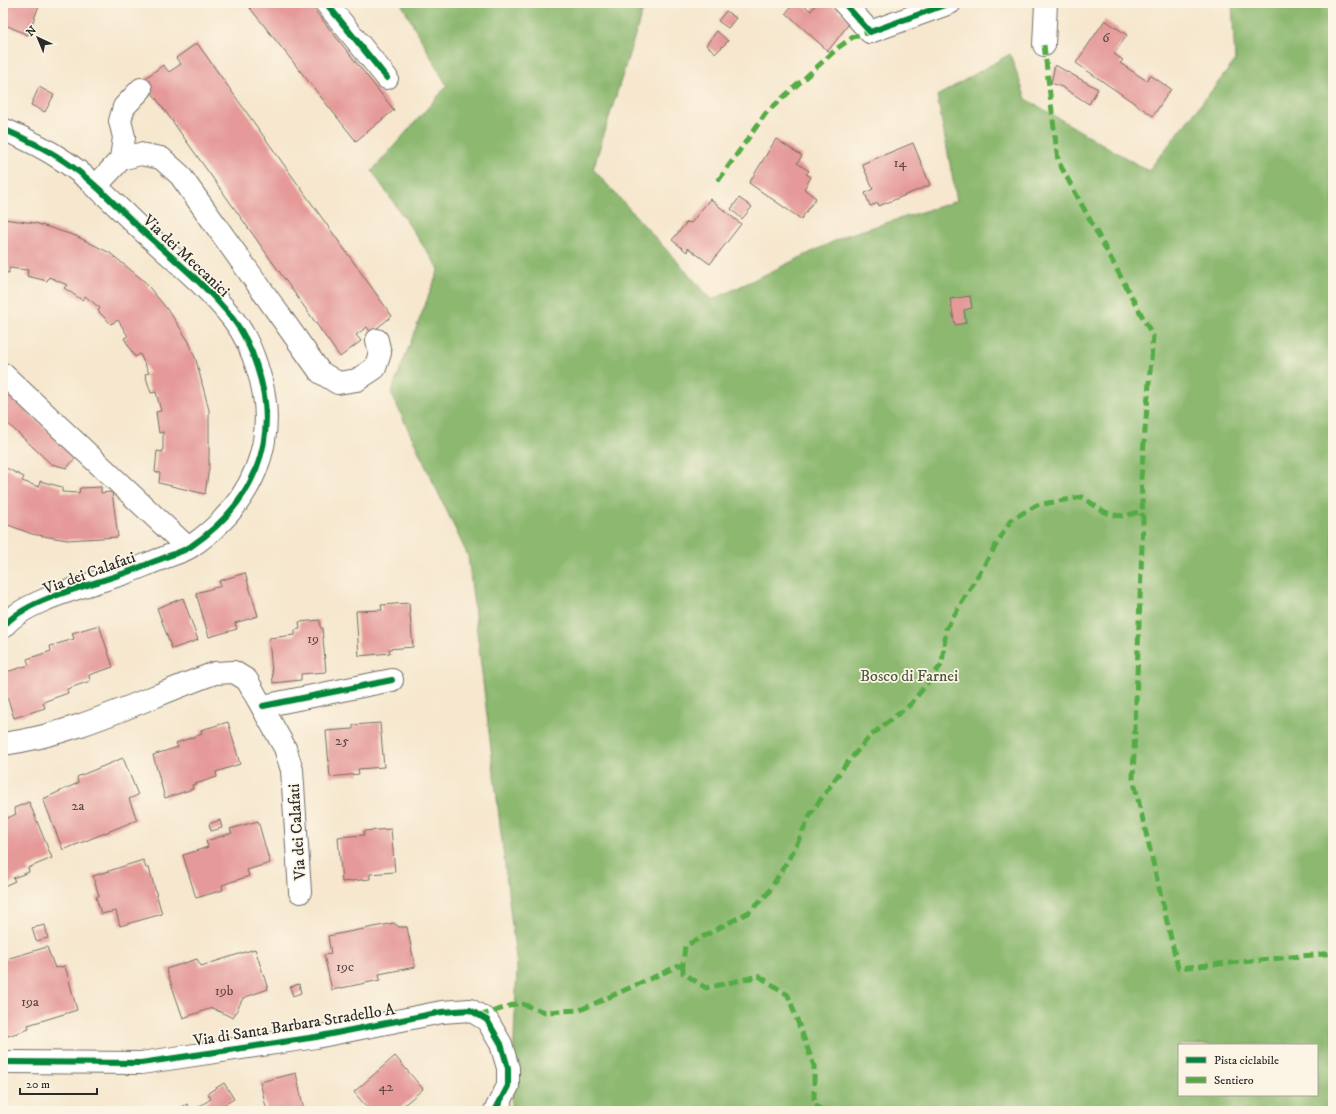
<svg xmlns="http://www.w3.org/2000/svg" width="1336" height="1114" font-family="'IM FELL DW Pica',serif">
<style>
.forest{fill:#8cb870;stroke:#5c724e;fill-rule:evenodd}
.building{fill:#e59a99}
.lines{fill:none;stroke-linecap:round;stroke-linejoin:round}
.minor-casing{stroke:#726d64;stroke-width:24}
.minor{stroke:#fff;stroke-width:22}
.quiet{stroke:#54ab44;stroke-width:5;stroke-dasharray:10 5;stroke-linecap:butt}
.cycleway-casing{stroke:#fcf5e5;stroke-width:8}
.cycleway{stroke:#00873e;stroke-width:6}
.labels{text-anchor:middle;stroke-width:3.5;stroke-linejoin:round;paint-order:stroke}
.number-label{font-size:14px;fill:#5a4746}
.street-label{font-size:16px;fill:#2b2b2b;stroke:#fcf5e5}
.park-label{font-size:16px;fill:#4c5641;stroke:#fcf5e5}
</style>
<rect width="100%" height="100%" fill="#fcf5e5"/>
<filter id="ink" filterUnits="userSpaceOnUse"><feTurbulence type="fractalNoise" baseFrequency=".025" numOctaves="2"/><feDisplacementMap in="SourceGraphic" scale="8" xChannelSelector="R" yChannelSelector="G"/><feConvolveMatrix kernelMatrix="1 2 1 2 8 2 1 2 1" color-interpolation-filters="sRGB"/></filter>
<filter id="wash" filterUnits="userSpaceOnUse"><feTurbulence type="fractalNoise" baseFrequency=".012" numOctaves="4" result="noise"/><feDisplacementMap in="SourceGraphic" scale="16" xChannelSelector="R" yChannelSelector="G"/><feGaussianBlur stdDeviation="0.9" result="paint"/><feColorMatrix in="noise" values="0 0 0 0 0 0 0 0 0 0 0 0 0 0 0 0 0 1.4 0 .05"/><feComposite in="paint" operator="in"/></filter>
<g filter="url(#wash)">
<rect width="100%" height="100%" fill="#f6e7ce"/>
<!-- forest -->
<path class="forest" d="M401 3H645L593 169 712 300 847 235 957 201 937 96 1010 54 1026 99 1148 171 1235 61 1232 3H1333V1111H511L517 967 468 556 391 393 439 269 372 171 447 86ZM1179 1045H1317V1095H1179Z"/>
<g id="blocks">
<!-- building -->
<path class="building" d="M3 3H40L28 35 3 24Z
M246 3H309L394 110 356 141Z
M794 3H800L811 11 817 3H829L851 21 828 51 786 13Z
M726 11 736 18 728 28 718 21Z
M1105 20 1127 35 1114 54 1123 60 1120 63 1147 81 1150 75 1171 89 1153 116 1076 63Z
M717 31 728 41 716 53 706 45Z
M197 43 392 316 371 333 367 327 356 335 361 341 340 357 143 80 163 65 169 72 181 64 176 58Z
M1055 65 1098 89 1089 104 1062 87 1051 83Z
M39 87 54 95 45 112 31 105Z
M776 139 802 156 797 163 809 171 806 174 811 177 804 189 816 198 801 219 749 183Z
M913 143 930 185 879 206 878 203 870 206 865 193 873 189 862 164Z
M739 198 752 207 742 219 731 209Z
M710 199 741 224 710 264 688 248 687 252 672 240 687 222 691 223Z
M3 219 35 223 76 236 110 253 144 281 171 314 189 342 196 360 209 410V467L205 494 159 483 160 473 155 472 157 451 163 452V432L159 433 156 412 161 411 156 392 151 393 145 374 149 373 140 354 135 357 124 338 128 336 118 320 111 324 98 311 100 308 85 296 82 300 64 288 67 285 49 277 47 281 27 276 28 270 9 268V273L3 272Z
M970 296 972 308 964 310 966 323 955 325 950 299Z
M3 389 76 457 67 468 51 464 3 419Z
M4 467 24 477 22 481 39 487 40 481 62 487V492L79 493 80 488 101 487V493L112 492 118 537 67 540 32 534 3 523Z
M245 573 258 616 235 623 237 629 209 637 196 593 221 586 219 581Z
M183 598 198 640 172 649 157 608Z
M409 603 413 647 389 649 390 653 359 656 356 611 382 610 381 605Z
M320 620V627L322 628 326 672 301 674V680L273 683 269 638 295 635V630L300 629 299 622Z
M99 625 113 667 89 675 90 681 67 689 68 693 43 702 45 708 14 718 4 687H8L3 673 29 665 27 659 51 651 50 646 74 639 72 633Z
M228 722 240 764 216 772 217 777 192 785 193 789 165 798 153 755 178 747 176 743 202 734 201 730Z
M380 723 384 767 358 769 359 774 330 777 326 731 353 729V725Z
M123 758 138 795 129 799 137 820 63 850 43 799 78 783 77 777Z
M29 802 52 858 28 868 29 872 13 878 15 881 4 886 3 813 4 812 8 818 16 814 14 808Z
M220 820 222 828 211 831 209 824Z
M258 821 270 863 247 870 249 876 222 885 223 890 196 898 183 855 208 847 206 841 232 833 230 829Z
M391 829 395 872 370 874V879L342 882 338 837 364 835V831Z
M143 860 146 868H149L162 914 120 926 116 911 101 914 96 897 99 896 93 876Z
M394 923 399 927H407L415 967 379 974 380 980 332 990 324 955 331 954 328 936Z
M45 925 48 938 36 941 32 928Z
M47 947 55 968 65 966 77 1010 28 1025 29 1029 5 1037 3 1033V960Z
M255 949 268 989 243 998 233 1018 212 1008 183 1018 166 969 197 959 201 966Z
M299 984 301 993 293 996 290 987Z
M395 1056 423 1089 397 1111H370L354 1092Z
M296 1073 304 1111H267L260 1082Z
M224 1083 234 1099 224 1105 228 1111H192L211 1099 208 1093Z
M187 1104 192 1111H175Z"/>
</g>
</g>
<g filter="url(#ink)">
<use href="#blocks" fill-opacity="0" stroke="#726d64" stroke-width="1"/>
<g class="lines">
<!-- minor casing -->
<g class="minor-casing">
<path id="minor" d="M326 3 387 78
M844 3 870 32 950 3
M1044 45 1046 3
M3 129C24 138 45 148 64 161 93 180 120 210 145 233 176 261 208 287 233 319 244 333 252 351 257 367 282 441 252 505 190 547 182 552 170 555 161 559 149 563 137 569 125 573 92 585 25 599 3 627
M121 159 124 137 120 121 124 107 141 89
M95 187 121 159 140 154 161 158 180 175 320 372 338 383 357 380 375 368 380 353 377 340
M3 374 188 548
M263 706 392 680
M3 744C78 734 145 698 215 673L234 672 247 680 285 748 292 770 300 892
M3 1062 141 1063 316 1037 442 1012 470 1010 487 1020 501 1044 508 1068V1086L495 1111"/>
</g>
<!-- minor -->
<use href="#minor" class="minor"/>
<!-- quiet -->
<path class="quiet" d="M1044 45 1058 161 1153 336 1141 478 1143 520 1133 778 1178 968 1333 953
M718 181 766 113 839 47 853 37 870 32
M683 964V973L706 988 759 976 788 995 814 1066V1104L822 1111
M479 1016 519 1003 545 1012 580 1010 683 964 685 946 749 912 768 893 794 850 811 813 843 768 869 737 911 704 942 664 946 629 1011 520 1037 505 1082 497C1105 512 1112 522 1141 511L1143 518"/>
<!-- cycleway casing -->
<g class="cycleway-casing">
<path id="cycleway" d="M326 3 387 78
M844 3 870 32 950 3
M3 129C24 138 45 148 64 161 93 180 120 210 145 233 176 261 208 287 233 319 244 333 252 351 257 367 282 441 252 505 190 547 182 552 170 555 161 559 149 563 137 569 125 573 92 585 25 599 3 627
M263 706 392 680
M3 1062 141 1063 316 1037 442 1012 470 1010 487 1020 501 1044 508 1068V1086L495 1111"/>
</g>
<!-- cycleway -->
<use href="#cycleway" class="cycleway"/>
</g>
</g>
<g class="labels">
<!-- number labels -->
<g class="number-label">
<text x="1106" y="42">6</text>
<text x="900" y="167">14</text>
<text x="313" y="643">19</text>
<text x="342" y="745">25</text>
<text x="78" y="810">2a</text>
<text x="345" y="971">19c</text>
<text x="224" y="995">19b</text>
<text x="30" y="1006">19a</text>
<text x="386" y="1091">42</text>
</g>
<!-- street labels -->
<g class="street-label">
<text transform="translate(187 255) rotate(43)" y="6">Via dei Meccanici</text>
<text transform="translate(89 572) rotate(-20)" y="6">Via dei Calafati</text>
<text transform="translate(296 832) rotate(-94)" y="6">Via dei Calafati</text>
<text transform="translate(294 1024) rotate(-9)" y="6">Via di Santa Barbara Stradello A</text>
</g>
<!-- park labels -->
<g class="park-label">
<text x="909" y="681">Bosco di Farnei</text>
</g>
</g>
<!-- margin -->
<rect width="1336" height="1114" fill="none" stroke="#fcf5e5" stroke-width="16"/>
<!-- legend -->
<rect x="1178" y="1044" width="140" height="52" fill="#fcf5e5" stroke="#a8a49b"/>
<rect x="1186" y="1057" width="20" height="6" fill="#00873e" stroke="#a8a49b"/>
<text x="1214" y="1064" font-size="12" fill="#2b2b2b">Pista ciclabile</text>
<rect x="1186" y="1077" width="20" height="6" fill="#54ab44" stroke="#a8a49b"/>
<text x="1214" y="1084" font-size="12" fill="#2b2b2b">Sentiero</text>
<!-- north arrow -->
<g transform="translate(38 38) rotate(316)" stroke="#fcf5e5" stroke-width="3" paint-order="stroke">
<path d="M0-3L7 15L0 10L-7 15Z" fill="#2b2b2b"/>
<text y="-6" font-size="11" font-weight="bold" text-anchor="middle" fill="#2b2b2b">N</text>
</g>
<!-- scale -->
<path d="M20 1088v6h77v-6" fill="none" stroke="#2b2b2b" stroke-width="2"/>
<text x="26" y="1088" font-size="12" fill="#2b2b2b" stroke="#fcf5e5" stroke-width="3" paint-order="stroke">20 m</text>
</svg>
